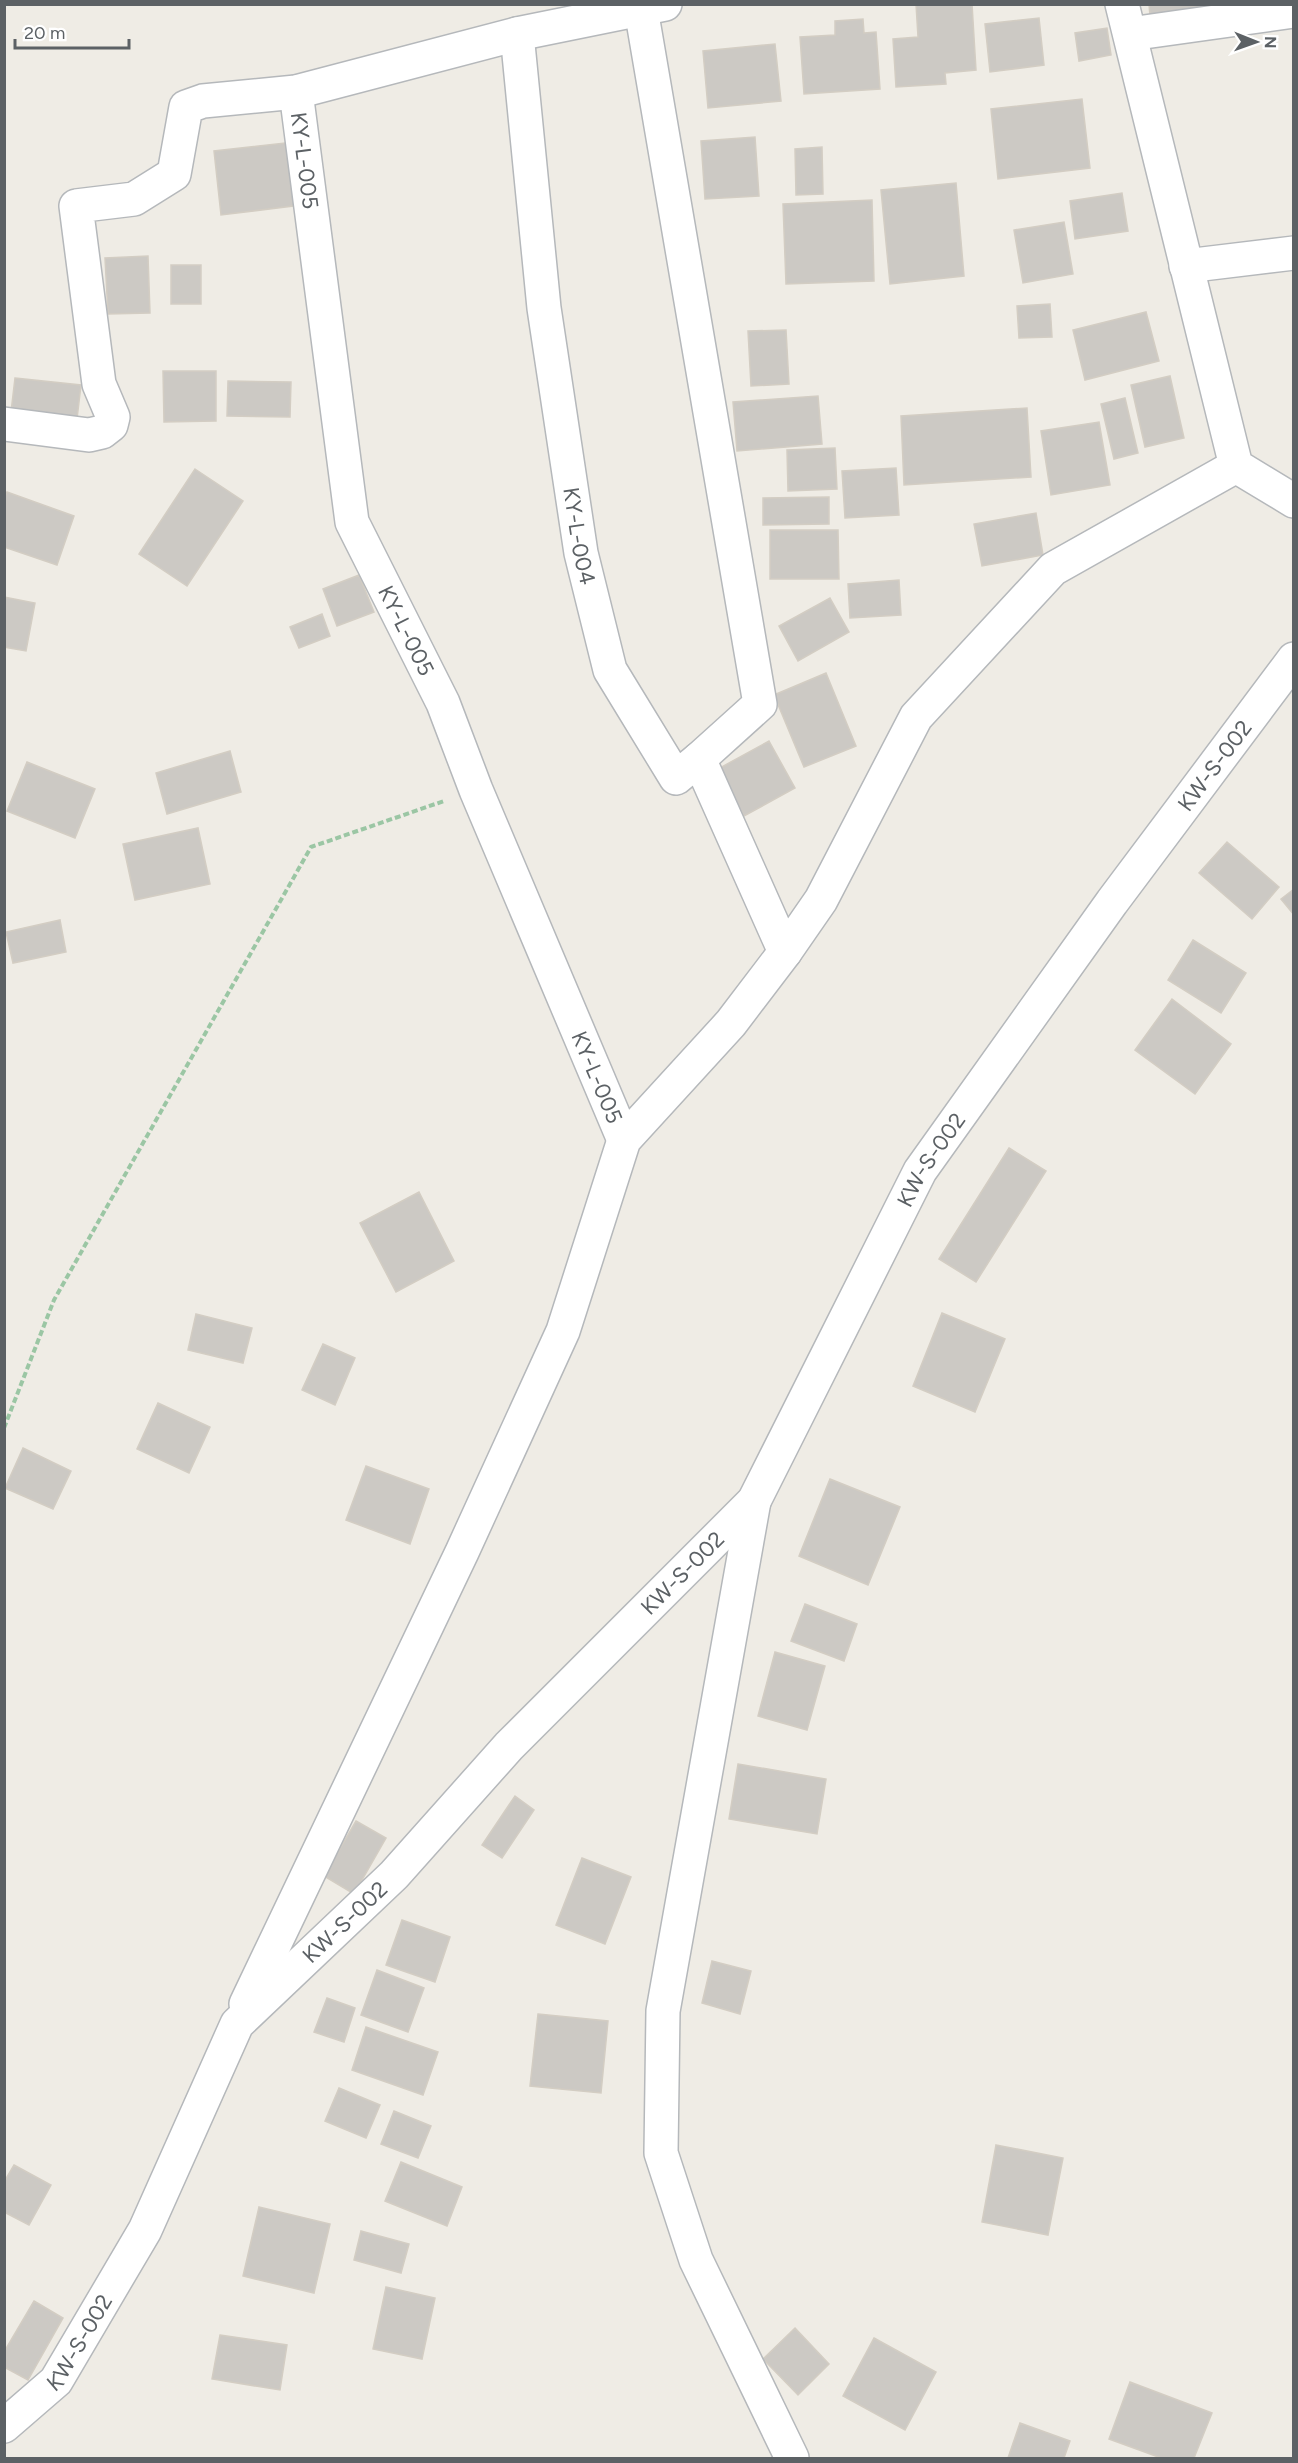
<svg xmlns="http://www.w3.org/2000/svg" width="1298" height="2463" font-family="Figtree,sans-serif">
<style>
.building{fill:#ccc9c4;stroke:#d3cdc3;stroke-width:1.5}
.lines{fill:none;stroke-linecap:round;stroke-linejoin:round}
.minor-casing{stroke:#b5b8bb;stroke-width:36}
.path{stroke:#9bc6a4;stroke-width:4;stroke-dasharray:6 3;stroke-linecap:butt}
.minor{stroke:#fff;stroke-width:33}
.labels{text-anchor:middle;stroke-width:5;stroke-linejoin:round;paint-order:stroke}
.street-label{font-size:22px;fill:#5c6165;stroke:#fff}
</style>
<rect width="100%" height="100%" fill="#efece5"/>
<!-- building -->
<path class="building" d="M916 4H972L976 70 945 73 946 84 896 87 893 39 918 37Z
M1149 4H1219L1220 7 1150 16Z
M1039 18 1044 65 990 72 985 24Z
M863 19 864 33 876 32 880 89 804 94 800 37 835 35V21Z
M1107 28 1111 55 1079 61 1075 33Z
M775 44 781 101 708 108 703 51Z
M1082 99 1090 168 998 179 991 109Z
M755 137 759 196 705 199 701 141Z
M294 142 301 205 221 215 214 151Z
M822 147 823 194 796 195 795 149Z
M956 183 964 276 890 284 881 190Z
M1122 193 1128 231 1075 239 1070 201Z
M872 200 874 281 786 284 783 204Z
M1064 222 1073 274 1023 283 1014 230Z
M148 256 150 313 108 314 105 258Z
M171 265H201V304H171Z
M1050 304 1052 337 1019 338 1017 306Z
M1146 312 1159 361 1085 380 1073 330Z
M786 330 789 384 751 386 748 331Z
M163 371H216V421L164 422Z
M1170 376 1184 438 1145 447 1131 385Z
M15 378 81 385 77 419 11 412Z
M228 381 291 382 290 417 227 416Z
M818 396 822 444 737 451 733 402Z
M1125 398 1138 453 1114 459 1101 404Z
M1027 408 1031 477 904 485 901 416Z
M1099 422 1110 485 1051 495 1041 431Z
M835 448 837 489 788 491 787 450Z
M896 468 899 515 845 518 842 471Z
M195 469 243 501 187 586 139 554Z
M7 492 74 516 57 565 4 547V499Z
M829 497V524L763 525V498Z
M1036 513 1043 555 982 566 974 524Z
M770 530H838L839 579H770Z
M359 575 374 612 337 626 323 589Z
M899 580 901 615 850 618 848 584Z
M4 597 35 603 26 651 4 647Z
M830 598 849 632 798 661 779 626Z
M322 614 330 636 299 648 290 627Z
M826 673 856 746 804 767 774 695Z
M769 741 795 788 744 816 718 769Z
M230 751 241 792 167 814 156 773Z
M27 762 95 789 75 838 7 811Z
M198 828 210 884 135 900 123 844Z
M1227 842 1279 887 1252 919 1199 873Z
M1294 889V915L1281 899Z
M60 920 66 952 13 963 6 932Z
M1193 940 1246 973 1221 1013 1168 980Z
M1172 999 1231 1044 1195 1094 1135 1050Z
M1009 1148 1046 1171 976 1282 939 1259Z
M419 1192 454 1261 396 1292 360 1223Z
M942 1313 1005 1339 975 1412 913 1386Z
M196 1314 252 1328 243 1363 188 1350Z
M323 1344 355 1358 335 1405 302 1390Z
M158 1403 210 1427 189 1473 137 1449Z
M23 1448 71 1471 53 1509 5 1488Z
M366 1466 429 1489 410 1544 346 1520Z
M830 1479 900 1507 868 1585 799 1556Z
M805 1604 857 1624 844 1661 791 1641Z
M775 1652 825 1666 807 1730 758 1716Z
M738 1764 826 1779 817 1834 729 1819Z
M515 1796 534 1810 502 1858 482 1845Z
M356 1821 386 1838 354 1894 324 1876Z
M582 1858 631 1877 605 1944 556 1925Z
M402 1920 450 1937 435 1982 386 1965Z
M712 1961 751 1971 740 2014 702 2003Z
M377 1970 424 1988 408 2032 361 2015Z
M327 1998 355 2008 344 2042 314 2032Z
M538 2014 608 2021 601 2093 530 2086Z
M366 2027 438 2052 423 2095 352 2070Z
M339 2088 380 2105 366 2138 325 2121Z
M394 2111 431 2126 418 2158 381 2144Z
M996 2145 1063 2158 1048 2235 982 2222Z
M401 2162 462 2187 447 2226 385 2201Z
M14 2165 51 2185 29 2225 4 2212V2182Z
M259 2207 330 2224 314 2293 243 2276Z
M361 2231 409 2244 401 2273 354 2260Z
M386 2287 435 2298 422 2359 373 2349Z
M34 2301 63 2318 28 2380 4 2367V2352Z
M795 2328 829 2364 798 2395 763 2359Z
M220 2335 287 2345 280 2390 212 2379Z
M874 2338 936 2372 905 2430 843 2396Z
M1130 2382 1212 2413 1194 2458H1161L1109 2439Z
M1020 2423 1070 2441 1064 2458H1008Z"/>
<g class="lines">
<!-- minor casing -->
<g class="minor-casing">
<g id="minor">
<path d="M1122 4 1236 466 1294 501"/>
<path d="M641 9 760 704 699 759"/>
<path id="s1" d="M517 34 544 308 581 553 610 670 676 778 699 759 785 952"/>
<path d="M1130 34 1294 11"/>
<path id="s2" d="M296 92 352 522 443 703 476 790 624 1140"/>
<path d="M1186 266 1294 253"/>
<path d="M4 424 89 435 102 432 111 425 113 417 99 384 76 206 134 199 174 174 186 107 203 101 296 92 517 34 665 4"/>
<path d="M754 1501 663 2011 661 2153 696 2260 792 2458"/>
<path d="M246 2004 462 1552 563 1331 624 1140 731 1023 785 952 821 900 916 717 1053 569 1236 466"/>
<path id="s3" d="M4 2426 56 2381 145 2230 237 2024 394 1875 509 1746 754 1501 920 1171 1112 902 1294 659"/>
</g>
</g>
<!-- path -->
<path class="path" d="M4 1428 54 1300 311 847 444 801"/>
<!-- minor -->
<use href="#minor" class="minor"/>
</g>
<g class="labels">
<!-- street labels -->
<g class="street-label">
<text dy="8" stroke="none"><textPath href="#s2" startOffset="69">KY-L-005</textPath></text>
<text dy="8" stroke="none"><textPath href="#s1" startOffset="506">KY-L-004</textPath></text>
<text dy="8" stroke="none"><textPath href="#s2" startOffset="555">KY-L-005</textPath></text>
<text dy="8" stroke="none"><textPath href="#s3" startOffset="2076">KW-S-002</textPath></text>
<text dy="8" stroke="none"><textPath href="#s2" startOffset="1041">KY-L-005</textPath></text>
<text dy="8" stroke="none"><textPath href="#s3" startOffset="1590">KW-S-002</textPath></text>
<text dy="8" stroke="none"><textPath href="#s3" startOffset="1104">KW-S-002</textPath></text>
<text dy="8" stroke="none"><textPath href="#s3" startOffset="618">KW-S-002</textPath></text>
<text dy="8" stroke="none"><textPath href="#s3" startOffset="114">KW-S-002</textPath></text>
</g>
</g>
<!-- border -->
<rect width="1298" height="2463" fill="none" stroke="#5c6165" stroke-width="12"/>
<!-- north arrow -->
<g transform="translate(1256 42) rotate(91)" stroke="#ffffff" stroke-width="4.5" paint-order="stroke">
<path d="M0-4.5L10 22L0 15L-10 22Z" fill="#5c6165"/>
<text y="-9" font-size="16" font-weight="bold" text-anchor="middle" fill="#5c6165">N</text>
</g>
<!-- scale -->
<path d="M15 39v9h114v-9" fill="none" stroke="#5c6165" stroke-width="3"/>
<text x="24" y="39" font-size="18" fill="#5c6165" stroke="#ffffff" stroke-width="4.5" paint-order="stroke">20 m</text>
</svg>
